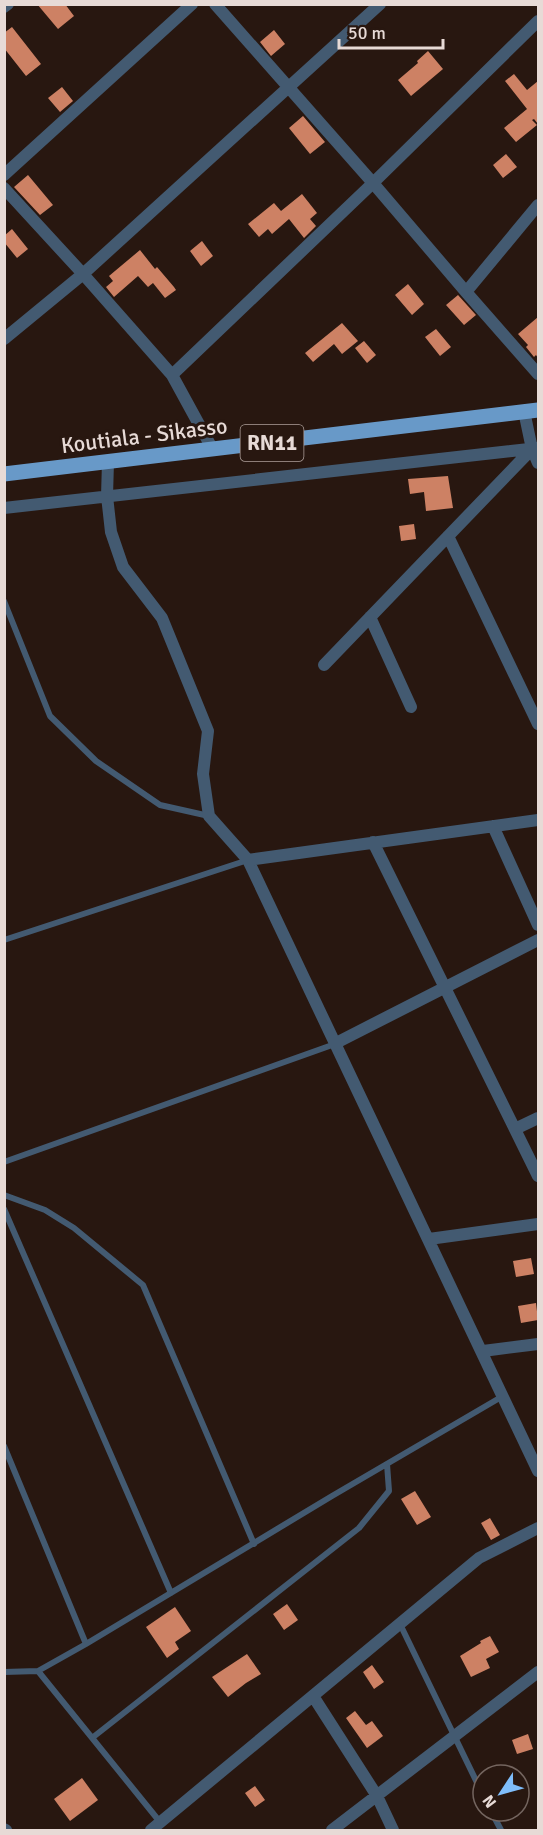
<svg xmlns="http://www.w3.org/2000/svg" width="543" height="1835" font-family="Signika,sans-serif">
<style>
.building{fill:#cd8164}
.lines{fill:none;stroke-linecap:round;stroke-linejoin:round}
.lane{stroke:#435a71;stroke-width:6}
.street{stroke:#435a71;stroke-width:12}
.primary{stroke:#6899c8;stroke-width:15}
.labels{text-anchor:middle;stroke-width:6;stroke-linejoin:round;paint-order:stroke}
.shield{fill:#281710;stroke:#aea09b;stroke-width:1.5}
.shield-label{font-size:21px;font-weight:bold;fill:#e7dad6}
.street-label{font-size:22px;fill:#e7dad6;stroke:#281710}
</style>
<rect width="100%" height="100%" fill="#281710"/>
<!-- building -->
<path class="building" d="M37 4H65L74 16 58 29Z
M12 27 41 64 26 76 4 48V33Z
M274 30 285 44 271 56 260 42Z
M428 51 443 69 411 96 398 80 418 63 417 61Z
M514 74 527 90 538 81V124L534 119 532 120 537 125 516 142 504 128 527 109 505 81Z
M62 87 73 101 60 112 48 98Z
M303 116 325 142 310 154 289 128Z
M506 154 517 167 503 178 493 165Z
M28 175 53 205 40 215 14 187Z
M302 194 317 213 310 219 316 226 304 238 289 219 272 234 268 229 259 237 248 224 274 203 281 211Z
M12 229 28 249 17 258 4 242V236Z
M202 241 213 256 201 266 190 251Z
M140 250 155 269 157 267 174 287 176 290 165 298 153 283 148 287 138 276 114 297 106 287 113 281 109 276Z
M408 284 424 304 412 315 395 295Z
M458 295 476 315 464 325 446 305Z
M538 317V358L536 355 534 357 526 347 528 345 518 334Z
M342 323 358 341 342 354 334 344 313 362 305 353Z
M436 329 451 347 440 356 425 337Z
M364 341 376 355 367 363 355 348Z
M448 476 453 508 426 511 424 492 410 494 408 479Z
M414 524 416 539 401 541 399 526Z
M531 1258 534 1274 516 1277 513 1261Z
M536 1303 538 1320 521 1323 518 1306Z
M415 1491 431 1517 417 1525 401 1499Z
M490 1518 500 1535 491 1540 481 1523Z
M287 1604 298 1620 284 1630 273 1614Z
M175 1607 191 1631 175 1642 179 1649 167 1658 146 1627Z
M490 1636 499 1652 486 1659 490 1668 471 1677 460 1656 481 1643 480 1641Z
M247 1654 261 1674 246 1683 228 1697 212 1677Z
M372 1665 384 1682 374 1689 363 1672Z
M355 1711 366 1725 372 1721 383 1736 367 1748 346 1718Z
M528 1734 533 1749 517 1754 512 1740Z
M82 1778 98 1800 70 1821 54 1799Z
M255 1786 265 1800 255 1807 245 1793Z"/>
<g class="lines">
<!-- lane -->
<path class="lane" d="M4 601 50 716 96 761 160 805 209 816
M4 940 248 860
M4 1162 335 1044
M4 1195 45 1210 74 1228 143 1285 254 1544
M4 1209 171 1593
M4 1446 86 1644
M400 1624 483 1795
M38 1671 86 1644 332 1496 503 1396
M4 1672 38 1671 160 1822
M92 1738 359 1528 389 1491 387 1464
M491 1811 501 1830"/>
<!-- street -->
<path class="street" d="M215 4 373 183 466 292 538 374
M4 7 8 4
M4 175 192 4
M4 188 83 274 172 375 213 450
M466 292 538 205
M4 339 83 274 380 4
M172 375 373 183 538 21
M524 411 532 449 538 463
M108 462 107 496 111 532 123 567 162 618 208 731 203 774 209 816 248 860 538 1471
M4 508 538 448
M448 536 538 724
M370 617 411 707
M324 665 532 449
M493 826 538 925
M373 842 538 1176
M248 860 538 820
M336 1043 538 940
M515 1129 538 1118
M429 1239 538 1224
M483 1351 538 1344
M313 1696 377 1796 393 1830
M4 1829 6 1830
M151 1830 479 1558 538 1528
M332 1830 538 1672"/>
<!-- primary -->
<path class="primary" d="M4 474 538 410"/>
</g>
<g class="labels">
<!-- shield labels -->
<rect class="shield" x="240.5" y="425" width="63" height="36" rx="4.5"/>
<g class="shield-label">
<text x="272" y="450">RN11</text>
</g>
<!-- street labels -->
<g class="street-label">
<text transform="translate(144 435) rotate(-7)" y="8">Koutiala - Sikasso</text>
</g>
</g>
<!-- border -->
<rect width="543" height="1835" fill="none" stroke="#e7dad6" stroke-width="12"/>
<!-- north arrow -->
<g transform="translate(501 1793) rotate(234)"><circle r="28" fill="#281710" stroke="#74655f" stroke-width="1.5"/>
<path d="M0-4.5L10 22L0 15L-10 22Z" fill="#7fbdfa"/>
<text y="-9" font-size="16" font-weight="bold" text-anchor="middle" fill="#e7dad6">N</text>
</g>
<!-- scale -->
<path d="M339 39v9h104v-9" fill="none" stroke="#e7dad6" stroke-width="3"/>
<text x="348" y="39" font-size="18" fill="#e7dad6" stroke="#281710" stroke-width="4.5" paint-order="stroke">50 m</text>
</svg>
